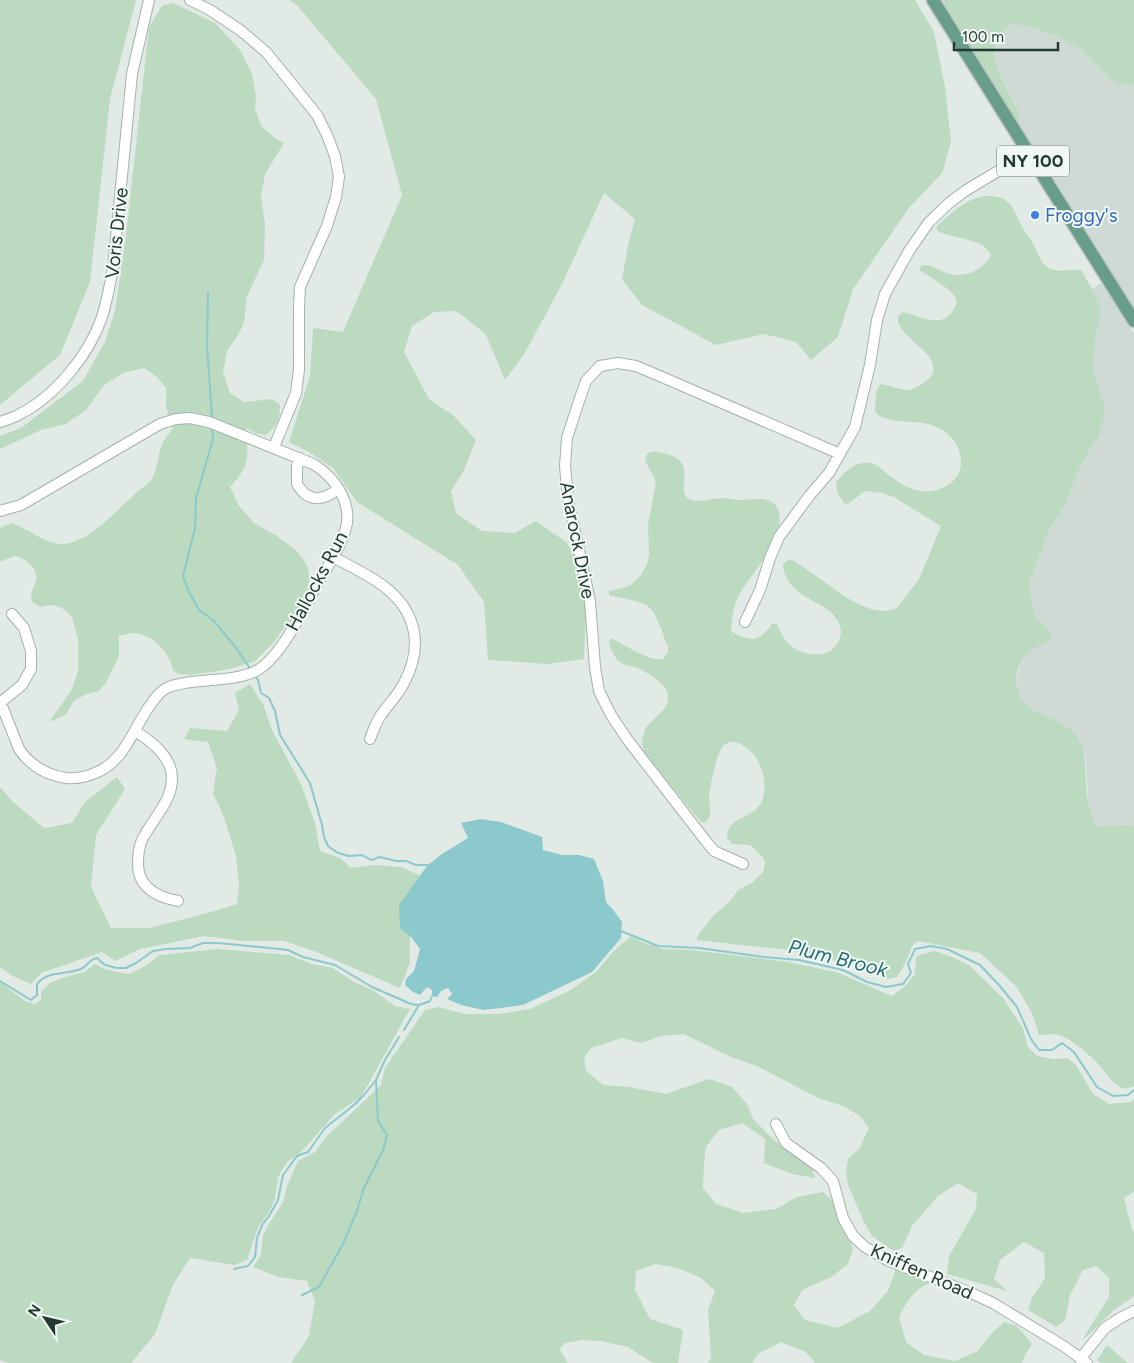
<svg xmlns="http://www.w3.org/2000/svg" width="1134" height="1363" font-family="Figtree,sans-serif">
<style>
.built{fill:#cfdad4}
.green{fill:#bbdac0}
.water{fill:#8cc9cc}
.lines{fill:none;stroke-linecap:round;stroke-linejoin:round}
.stream{stroke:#8cc9cc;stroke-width:2}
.minor-casing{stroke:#a4b2ab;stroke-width:12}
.major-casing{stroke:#bdc4c1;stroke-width:15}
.minor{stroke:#fff;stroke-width:10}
.major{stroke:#689d8a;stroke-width:12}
.shop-dot{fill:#3f7fe0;stroke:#f1f7f3;stroke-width:2}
.labels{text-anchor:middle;stroke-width:4;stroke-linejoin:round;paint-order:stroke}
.shield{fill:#f1f7f3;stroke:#60736b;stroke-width:1}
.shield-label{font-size:18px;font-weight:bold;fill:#223a31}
.shop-label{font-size:19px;fill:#366cbe;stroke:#f1f7f3;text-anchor:start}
.street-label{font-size:19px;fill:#223a31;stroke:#f1f7f3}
.water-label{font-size:20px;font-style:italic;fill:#206c72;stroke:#f1f7f3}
</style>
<rect width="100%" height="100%" fill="#e1eae5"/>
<!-- built -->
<path class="built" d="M1011 24 1033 27 1060 38 1081 49 1115 82 1129 86 1134 83V308L1015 120 1021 116 1003 82 994 59 995 39Z
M1101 283 1134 334V825L1121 826 1112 824 1098 827 1093 819 1089 807 1085 752 1068 727 1040 714 1025 703 1017 692 1016 679 1021 663 1029 652 1035 648 1047 643 1049 629 1036 618 1033 610 1029 584 1048 532 1067 501 1077 473 1090 451 1102 396 1095 376 1093 363 1096 333 1101 312V308L1092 289Z"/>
<!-- green -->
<path class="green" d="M0 0H136L110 99 90 282 60 355 0 405Z
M289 0H915L934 32 945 87 951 142 942 173 909 208 853 289 838 337 811 360 796 342 764 334 716 345 642 305 622 279 629 241 635 219 604 193 560 288 523 356 505 380 485 333 456 311 434 312 412 326 404 352 429 399 454 416 476 440 463 472 451 491 456 513 482 531 515 533 536 521 566 542 577 556 586 605 584 659 547 664 488 660 484 602 458 565 357 502 333 468 309 452 289 442 310 376 313 328 343 332 402 195 376 99 296 4Z
M942 0H1134V83L1129 86 1115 82 1081 49 1060 38 1033 27 1011 24 995 39 994 59 1003 82 1021 116 1015 120Z
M173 3 215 23 240 50 252 74 256 96 255 109 261 126 276 139 284 143 265 174 261 197 265 224 264 260 247 296 244 323 238 335 227 351 223 372 230 393 244 402 272 399 280 405C280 419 277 428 265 435L255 433 246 428C248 457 251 464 230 487L239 506 254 523 277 536 297 551 307 565 310 579 302 602 274 642 255 661 230 669 191 675 178 674 173 670C170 653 153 635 135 633 130 633 124 635 119 636V656L107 681 99 691 87 694 75 700 65 715 49 722 71 691 78 672V639L72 617 62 608 52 605 40 607 32 602 31 593 37 579 34 568 25 560 16 556 9 558 0 562V528L11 523C29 528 43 544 63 544 88 543 116 511 134 495 139 489 150 484 153 477 158 467 158 454 162 444 165 438 170 433 173 428L166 406V388L157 377 144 368 123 373 104 385 86 410 66 424 41 430 0 449V436L21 428 83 381 105 342 115 311 126 235 149 27 162 6Z
M985 196C1011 196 1012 206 1022 227 1026 234 1032 240 1035 247 1038 254 1042 265 1050 269 1059 272 1072 270 1081 270L1092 289 1101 308V312L1096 333 1093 363 1095 376 1104 404V418L1098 436 1077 473 1067 501 1048 532 1029 584 1033 610 1036 618 1049 629 1052 637C1048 645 1040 644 1034 649 1024 655 1015 670 1016 681 1018 711 1047 714 1067 727 1076 733 1081 743 1084 752 1086 772 1085 812 1098 827L1112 824 1121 826 1134 825V1086C1130 1088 1126 1089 1122 1088 1113 1085 1106 1073 1100 1066 1091 1056 1074 1041 1062 1036 1055 1033 1047 1035 1039 1035L1032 1013 1016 986 980 953 918 941 912 946 906 962 897 977 889 979 881 977 854 965 789 950 696 940 701 931 713 916 730 901 738 890 753 882 763 872 765 863 764 859 753 847 749 845 732 844 727 837C728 809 770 825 764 778 762 767 756 755 748 749 725 731 719 750 714 770 712 778 710 787 709 796 709 802 711 809 710 815 709 818 707 820 706 822L702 823 646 756C644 751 642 746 642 741 643 738 644 733 645 730 651 717 673 710 667 692 663 682 648 673 638 668 632 666 625 666 620 662 614 658 611 649 609 642L611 638C624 644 651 663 663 659L668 652V647C664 638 657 614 650 608 643 601 620 598 609 595V591L623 588 631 585 641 575 647 564 649 555 648 525 656 482C653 473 647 468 645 458 647 453 651 451 657 452 706 459 670 491 691 500 700 503 712 498 721 498 727 498 734 500 740 500 754 500 775 494 779 513 785 542 750 573 738 597 733 608 732 620 731 631 751 643 759 642 772 624L776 623C780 630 784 641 791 646 804 656 830 660 838 642 840 639 841 635 841 631 837 598 785 603 783 564 787 560 789 559 794 561 804 568 814 574 823 581 842 594 871 619 897 608L919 579 941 526 894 497 882 493 865 491 848 504 844 503 837 492 836 483C843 474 856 460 870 463 878 464 883 471 889 475 908 490 926 498 948 485 956 480 961 472 961 463 961 453 958 445 952 438 930 412 893 430 875 412 876 403 874 390 881 384 889 385 897 389 905 390 915 391 927 381 933 374 934 368 933 363 930 358 924 347 884 323 903 312 913 314 923 320 934 320 941 321 946 319 951 313 954 309 958 304 956 299 954 290 928 276 919 270L921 266C931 263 937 270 947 273 965 279 983 270 991 255 984 238 953 239 938 231L936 227C951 214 964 199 985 196Z
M250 684 263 704 272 730 301 784 315 823 320 851 340 858 351 868 375 865 401 867 421 876 410 933V962L400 988 314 951 284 941H244L204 936 140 949 115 961 102 952 41 973 31 984 13 976 0 967V787L11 800 44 828 72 823 85 802 117 777 125 789 96 835 91 887 111 928H150L211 912 237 904 239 884 236 856 224 817 213 793 217 768 208 742 184 739 190 728 227 731 239 710 235 693Z
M631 936 642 942 663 949 692 950 787 962 836 972 892 996 905 986 915 974 916 957 920 955 935 951 955 958 970 966 1003 998 1023 1028 1028 1047 1037 1056 1054 1059 1067 1058 1076 1065 1093 1094 1109 1104 1131 1102 1134 1099V1192L1124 1198 1132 1230 1134 1232V1296L1114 1310 1086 1337 1083 1338 1109 1297V1278L1096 1266 1083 1270 1070 1295 1065 1321 1056 1327 1028 1310 1032 1298 1045 1278 1044 1253 1024 1242 1000 1260 994 1279 1007 1291 947 1274 949 1256 976 1209 977 1194 958 1183 938 1196 912 1226 902 1248 894 1251 872 1236 864 1222 848 1185 846 1172 848 1159 859 1149 869 1128 860 1116 843 1106 818 1098 757 1066 733 1058 684 1034 661 1036 641 1043 622 1038 591 1048 584 1058 586 1071 603 1085 629 1087 666 1094 709 1079 732 1087 747 1104 753 1119 774 1140 812 1169 815 1178 792 1174 764 1163 765 1139 742 1123 719 1130 706 1147 704 1163 703 1188 716 1204 744 1213 776 1209 797 1197 823 1192 833 1201 837 1217 848 1234 853 1249 848 1264 831 1277 802 1290 794 1305 805 1320 838 1328 870 1311 888 1291 896 1269 932 1283C915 1286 906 1303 899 1317L906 1342 924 1355 955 1361 978 1351 991 1334 1004 1322 1017 1326 1032 1344 1025 1355 1022 1363H815L806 1352 781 1342 758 1354 752 1363H708L711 1357 708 1310 715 1291 701 1278 678 1268 656 1264 636 1271 635 1290 650 1319 683 1330 678 1363H653L628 1347 601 1341 582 1340 565 1343 559 1349 568 1363H291L309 1336 315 1301 307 1281 279 1277 253 1267 261 1255 263 1235 272 1219 283 1203 287 1186 298 1161 315 1152 326 1137 381 1085 385 1068 425 1010 438 1007 465 1014H499L530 1009 569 991 596 972 613 952Z
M218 949 289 955 312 964 333 968 354 982 374 991 395 1006 410 1009 361 1097 335 1114 302 1151 287 1162 278 1177 275 1199 268 1214 258 1227 247 1260 234 1265 190 1258 173 1285 155 1334 131 1363H8L0 1360V982L25 1001 35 1004 41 1000V992L50 983 65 977 85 972 95 964 107 970 129 974 145 966 160 955Z
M1107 1345 1128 1363H1101L1097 1360Z"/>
<!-- water -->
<path class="water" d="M481 819 501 822 542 837 543 850 562 855H579L594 859 603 881 606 902 614 911 622 922 621 938 592 972 523 1005 484 1010 461 1005 447 999 452 994 448 988 441 991 437 997 432 996V990L427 987 420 995 413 992 405 985 406 979 414 971 420 949 412 938 400 928 399 905 424 870 428 865 442 854 468 838 461 823Z"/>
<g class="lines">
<!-- stream -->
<path class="stream" d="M208 293 207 346 212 417
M212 429 213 439 196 498 195 528 183 576 189 592 199 610 213 620 237 649 249 667
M256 677 258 680 261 693 269 698 275 711 280 735 310 783 322 825 324 837 328 846 338 853 349 856 362 855 371 860 380 857 396 861H406L416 865H428
M621 931 658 946 699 948 764 957 799 960 843 970 867 982 886 987 903 984 911 973 908 964 915 949 931 946 947 949 980 965 999 985 1017 1007 1031 1039 1039 1050H1052L1062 1043 1074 1052 1097 1087 1113 1096 1128 1095 1134 1090
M0 981 31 1000 37 995V984C48 970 67 975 81 969 88 966 88 960 97 958L105 965 117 968H126L136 963 153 951 166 949 190 948 203 943H218L270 948 288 950 303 957 335 965 372 987 411 1004 419 1005 430 1001 432 996
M404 1030 419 1005
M234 1269 248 1266 255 1257 257 1238 262 1225 269 1216 278 1200 283 1175 297 1156 308 1152 325 1128 354 1105 364 1095 376 1080
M302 1295 319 1287 343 1244 357 1211 364 1188 383 1150 387 1135 378 1121 376 1080 385 1060 399 1037"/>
<!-- minor casing -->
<g class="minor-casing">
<path id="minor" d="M190 0 210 10 240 30 266 52 317 115 327 135 335 156 339 177 336 197 327 226 300 287 299 306V370L296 393 274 447
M0 422C6 420 13 418 18 415 55 397 89 355 102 317 107 301 110 285 113 268L132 74 149 0
M300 458 297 466V484C308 503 323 501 338 489
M0 511 21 505 160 424 176 419 190 418 209 422 313 464C329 473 345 492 347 512 348 518 347 525 345 531 340 548 328 566 319 581 305 606 281 658 256 671 236 681 207 679 185 683 179 684 172 685 167 688 160 691 155 698 151 704 133 728 125 762 95 773 86 777 76 779 66 778 46 775 30 765 19 749L0 701
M333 557C366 575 406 590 414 632 417 650 412 668 404 683 398 695 389 704 381 715 376 722 373 731 370 739
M745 622 760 590 770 558 779 537 810 495 829 473 855 427 870 365 877 320 885 294 909 251 929 222 949 203 965 191 1028 153
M1 702 22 685 31 669V651L24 628 12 614
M135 731C149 740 166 752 171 770 177 798 153 817 142 840 139 847 138 854 138 862 137 887 157 897 178 901
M743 864 714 851 705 840 627 739 611 715 599 691 595 667 590 601 568 499 565 466 567 438 579 401 586 381 600 366 618 363 636 366 655 374 840 454
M776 1124 786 1143 821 1168 833 1181 843 1218 853 1236 865 1247 889 1261 969 1292 993 1303 1065 1347 1087 1363
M1080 1359 1105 1328 1120 1318 1134 1311"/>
</g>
<!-- major casing -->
<g class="major-casing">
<path id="major" d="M933 0 1134 321"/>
</g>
<!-- minor -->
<use href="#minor" class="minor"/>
<!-- major -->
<use href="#major" class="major"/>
</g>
<!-- markers -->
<circle class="shop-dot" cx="1035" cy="215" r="5"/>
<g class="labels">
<!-- shield labels -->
<rect class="shield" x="997" y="145.5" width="72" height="31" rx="4"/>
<g class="shield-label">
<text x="1033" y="167">NY 100</text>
</g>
<!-- shop labels -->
<g class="shop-label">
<text x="1045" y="222">Froggy's</text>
</g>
<!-- street labels -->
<g class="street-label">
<text transform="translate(116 233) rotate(-84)" y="7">Voris Drive</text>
<text transform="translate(578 540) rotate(79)" y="7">Anarock Drive</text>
<text transform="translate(316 581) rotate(-62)" y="7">Hallocks Run</text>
<text transform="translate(922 1271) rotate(24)" y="7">Kniffen Road</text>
</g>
<!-- water labels -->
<g class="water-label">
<text transform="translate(838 958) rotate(14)" y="7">Plum Brook</text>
</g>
</g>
<!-- north arrow -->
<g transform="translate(45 1318) rotate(305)" stroke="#f1f7f3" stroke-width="4" paint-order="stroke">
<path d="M0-4L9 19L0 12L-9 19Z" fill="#223a31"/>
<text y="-8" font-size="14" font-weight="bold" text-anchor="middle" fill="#223a31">N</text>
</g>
<!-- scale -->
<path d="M954 42v8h104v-8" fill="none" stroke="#223a31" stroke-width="2.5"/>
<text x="962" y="42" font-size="15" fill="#223a31" stroke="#f1f7f3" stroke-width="4" paint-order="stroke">100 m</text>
</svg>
